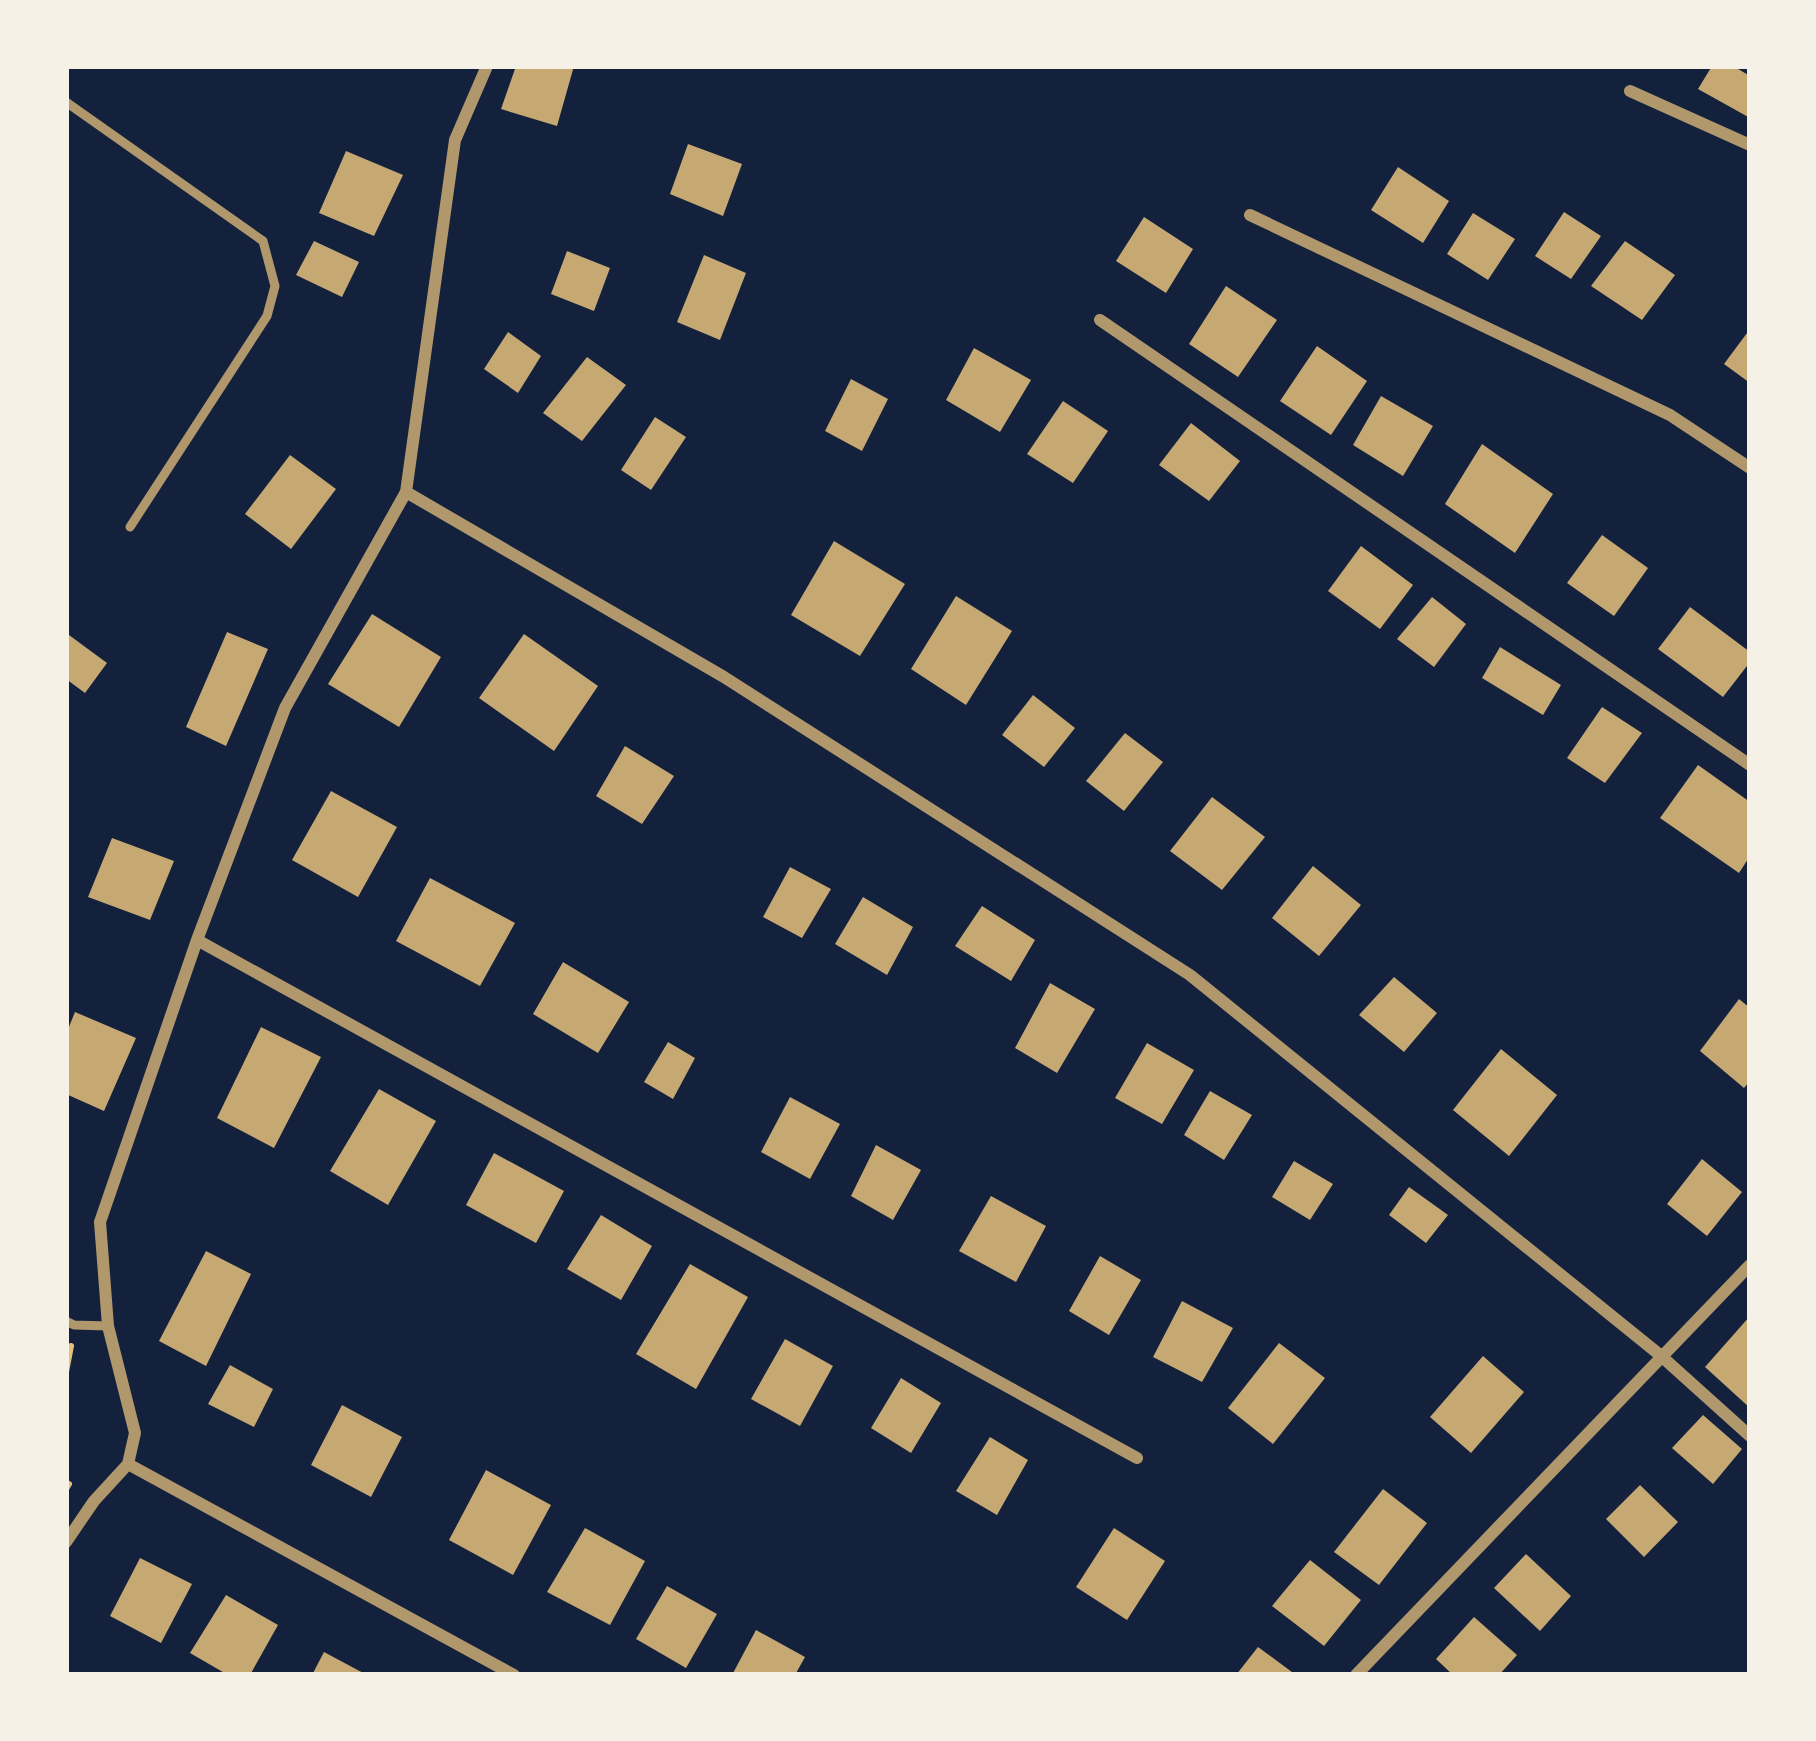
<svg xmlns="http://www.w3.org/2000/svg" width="1816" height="1741" font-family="'Sofia Sans Condensed',sans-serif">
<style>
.building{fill:#c6a872}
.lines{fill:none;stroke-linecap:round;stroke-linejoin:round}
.path{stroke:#e5c07b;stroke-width:6}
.service{stroke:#b1986c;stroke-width:9}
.minor{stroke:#b1986c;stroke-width:12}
</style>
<rect width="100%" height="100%" fill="#14213d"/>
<!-- building -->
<path class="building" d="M516 66H574L557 126 501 109Z
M1712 66H1733L1750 76V118L1698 89Z
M688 144 742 164 723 216 670 194Z
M346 151 403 175 374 236 319 213Z
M1398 167 1449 201 1423 243 1371 210Z
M1564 212 1601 236 1571 279 1535 256Z
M1473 213 1515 239 1488 280 1447 254Z
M1144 217 1193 249 1166 293 1116 261Z
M314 241 359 262 342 297 296 275Z
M1625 241 1675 275 1642 320 1591 286Z
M567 251 610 268 594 311 551 294Z
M704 255 746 273 720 340 677 322Z
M1226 286 1277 320 1238 377 1189 344Z
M1750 329V383L1724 364Z
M508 332 541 356 518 393 484 369Z
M1317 346 1367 381 1331 435 1280 401Z
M974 348 1031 380 1000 432 946 400Z
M587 357 626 385 582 441 543 413Z
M851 379 888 399 862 451 825 431Z
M1381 396 1433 426 1403 476 1353 445Z
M1063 401 1108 431 1073 483 1027 454Z
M655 417 686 437 651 490 621 470Z
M1191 423 1240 461 1209 501 1159 465Z
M1482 444 1553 494 1515 553 1445 504Z
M290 455 336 489 291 549 245 514Z
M1602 535 1648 568 1614 616 1567 583Z
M834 541 905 584 860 656 791 615Z
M1361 546 1413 585 1380 629 1328 591Z
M956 596 1012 631 966 705 911 669Z
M1432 597 1466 624 1434 667 1397 639Z
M1690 607 1750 652V662L1723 697 1658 649Z
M372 614 441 657 399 727 328 684Z
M227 632 268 649 226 746 186 727Z
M524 634 598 686 554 751 479 698Z
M69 635 107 663 85 693 66 679Z
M1500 647 1561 685 1543 715 1482 678Z
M1033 695 1075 728 1044 767 1002 735Z
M1602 707 1642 733 1605 783 1567 758Z
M1125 733 1163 762 1124 811 1086 781Z
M625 746 674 776 642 824 596 796Z
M1698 765 1750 802V856L1739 873 1660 818Z
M331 791 397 827 358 897 292 860Z
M1212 797 1265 837 1222 890 1170 851Z
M112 838 174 861 150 920 88 897Z
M1313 866 1361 905 1319 956 1272 918Z
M790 867 831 889 802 938 763 917Z
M430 878 515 923 480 986 396 941Z
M863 897 913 927 887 975 835 944Z
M982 906 1035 940 1011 981 955 946Z
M563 962 629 1002 598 1053 533 1014Z
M1394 977 1437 1013 1404 1052 1359 1015Z
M1050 983 1095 1009 1057 1073 1015 1048Z
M1739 999 1750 1008V1081L1744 1088 1700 1051Z
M75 1012 136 1038 104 1111 66 1094V1034Z
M261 1027 321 1057 274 1148 217 1118Z
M668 1042 695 1058 673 1099 644 1082Z
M1147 1043 1194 1070 1162 1124 1115 1098Z
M1501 1049 1557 1095 1509 1156 1453 1110Z
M379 1089 436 1121 388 1205 330 1171Z
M1210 1091 1252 1115 1224 1160 1184 1135Z
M790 1097 840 1124 810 1179 761 1152Z
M876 1145 921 1170 893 1220 851 1196Z
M494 1153 564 1191 536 1243 466 1205Z
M1702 1159 1742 1192 1707 1236 1667 1204Z
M1294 1161 1333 1184 1310 1220 1272 1197Z
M1409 1187 1448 1215 1426 1243 1389 1215Z
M991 1196 1046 1226 1016 1282 959 1251Z
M601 1215 652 1246 621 1300 567 1269Z
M206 1251 251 1274 206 1366 159 1341Z
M1100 1256 1141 1280 1109 1335 1069 1311Z
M690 1264 748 1297 696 1389 636 1354Z
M1182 1301 1233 1328 1202 1382 1153 1357Z
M1750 1316V1408L1705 1367Z
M785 1339 833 1366 800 1426 751 1399Z
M1279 1343 1325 1378 1273 1444 1228 1408Z
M1483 1356 1524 1392 1471 1453 1430 1417Z
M230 1365 273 1389 254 1427 208 1404Z
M901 1378 941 1403 911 1453 871 1428Z
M342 1405 402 1437 371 1497 311 1465Z
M1703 1415 1742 1449 1713 1484 1672 1448Z
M990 1437 1028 1460 997 1515 956 1491Z
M486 1470 551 1505 513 1575 449 1540Z
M1640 1485 1678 1522 1644 1557 1606 1519Z
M1383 1489 1427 1523 1379 1585 1334 1552Z
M585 1528 645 1561 610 1625 547 1592Z
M1114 1528 1165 1561 1127 1620 1076 1587Z
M1526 1554 1571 1596 1540 1631 1494 1588Z
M140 1558 192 1584 161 1643 110 1616Z
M1310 1560 1361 1600 1324 1646 1272 1606Z
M667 1586 717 1614 686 1668 636 1639Z
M226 1595 278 1625 250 1675H228L190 1653Z
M1474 1617 1517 1655 1499 1675H1453L1436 1659Z
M756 1630 805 1657 795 1675H732Z
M1258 1647 1296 1675H1236Z
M324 1652 367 1675H312Z"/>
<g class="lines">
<!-- path -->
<path class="path" d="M66 1372 71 1346
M66 1489 69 1484"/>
<!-- service -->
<path class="service" d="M66 102 263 241 275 286 267 316 130 527
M66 1321 74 1325 108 1326"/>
<!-- minor -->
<path class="minor" d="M1630 91 1750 145
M1250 215 1670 415 1750 468
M1100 320 1750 765
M406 492 724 677 1190 975 1660 1355 1750 1436
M197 940 1137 1458
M128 1464 514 1675
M66 1542 94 1501 128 1464 135 1433 108 1326 100 1222 197 940 285 708 406 492 455 140 487 66
M1356 1675 1750 1265"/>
</g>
<!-- border -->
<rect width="1816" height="1741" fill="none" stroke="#f6f1e7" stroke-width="138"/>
</svg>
